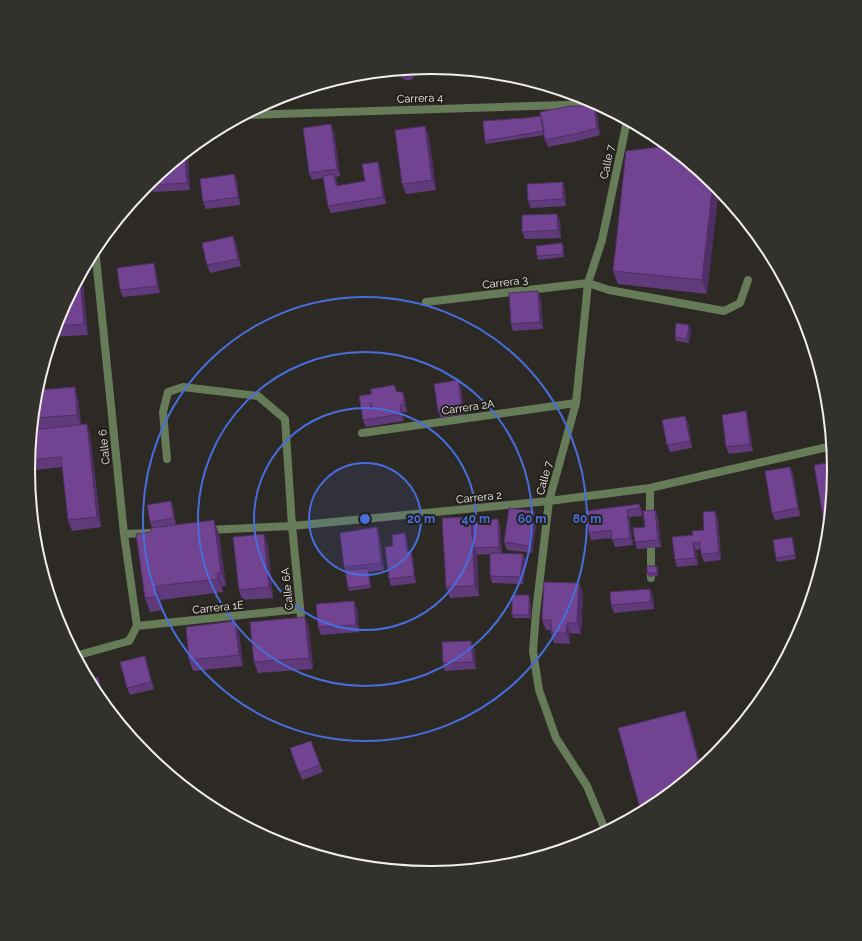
<svg xmlns="http://www.w3.org/2000/svg" width="862" height="941" font-family="Raleway,sans-serif">
<style>
.lines{fill:none;stroke-linecap:round;stroke-linejoin:round}
.service{stroke:#667b58;stroke-width:8}
.minor{stroke:#667b58;stroke-width:8}
.tertiary{stroke:#667b58;stroke-width:8}
.wall{fill:#613a7c}
.shaded-wall{fill:#4f2f65}
.building{fill:#714390;stroke:#4f2f65;fill-rule:evenodd}
.ring{fill:none;stroke:#476edc;stroke-width:2}
.labels{text-anchor:middle;stroke-width:4;stroke-linejoin:round;paint-order:stroke}
.street-label{font-size:11px;fill:#f1efec;stroke:#23201b}
.rim{fill:none;stroke:#f1efec;stroke-width:2}
.centre{fill:#476edc;stroke:#23201b;stroke-width:2}
.ring-label{font-size:12px;text-anchor:middle;font-weight:bold;fill:#476edc;stroke:#23201b;stroke-width:4;stroke-linejoin:round;paint-order:stroke}
</style>
<rect width="100%" height="100%" fill="#2d2a25"/>
<g class="lines">
<!-- service -->
<path class="service" d="M588 283 609 290 724 311 740 303 748 280
M167 459 163 412 168 392 183 387 258 396 285 419 292 526"/>
<!-- minor -->
<path class="minor" d="M426 302 588 283
M362 433 576 403
M650 488V521
M292 526 302 627
M208 530 292 526 549 501 650 488 832 446
M124 534 151 533
M651 539V578
M137 626 300 609
M75 656 129 641 137 626 124 534 95 248
M606 832 587 786 556 738 539 690 533 651 536 612 549 501 576 403 588 283 602 240 627 121"/>
<!-- tertiary -->
<path class="tertiary" d="M246 115 596 104"/>
</g>
<!-- wall -->
<path class="wall" d="M399 71 416 74 413 78 411 80H405L401 77Z
M370 74V76L357 78 356 75Z
M597 113 600 135 578 141 548 147 545 140 544 135 486 144 485 141Z
M331 124 334 132 340 176 335 177 338 186 365 181 380 169 386 204 331 213 328 206 323 178 312 180 309 173Z
M429 137 436 190 406 194 402 184Z
M667 146 707 294 618 284 613 271Z
M188 151 190 190 153 192 151 185Z
M234 174 237 182 240 205 206 209 203 202Z
M565 190 566 206 531 208 528 201Z
M560 221 561 238 525 239 522 232Z
M236 243 241 266 210 273 207 265Z
M564 246V257L538 260 537 256Z
M156 271 160 293 123 297 120 290Z
M82 275 88 335 52 337 59 316Z
M541 299 543 329 513 331 511 324Z
M691 329 689 343 676 341 675 337Z
M458 380 461 387 464 414 441 418 438 411Z
M36 392 78 398 81 425 87 424 90 435 101 527 72 531 68 520 62 467 28 471 32 430 43 429 32 430Z
M397 392 405 399 407 412H402L404 421 366 427 363 420 359 396Z
M685 416 688 423 692 448 670 452 667 445Z
M748 419 753 451 729 454 726 447Z
M790 467 793 474 800 516 775 520 772 513Z
M834 471 828 532 824 522Z
M639 504 642 511V516L629 517 633 545 615 547 612 538 591 540 589 533 586 511Z
M173 508 176 525 219 534 226 586H222L223 592 161 600 162 610 150 612 145 598 152 528 150 522Z
M655 510 658 518 661 547 637 549 635 542Z
M534 511 537 519 532 553 507 550 504 542Z
M715 511 718 519 721 560 704 562 701 554V549L696 550 698 565 677 567 675 560 693 535 704 530Z
M498 519 500 526 502 553 523 554 526 561 523 584 492 583 490 576V554L477 555 479 596 450 598 446 587 472 521Z
M405 533 407 541 408 551H411L413 558 416 583 391 586 389 579 393 546Z
M379 534 384 570 369 572 371 588 349 591 348 588 345 570 344 567Z
M793 541 796 559 777 562 776 558Z
M268 545 273 598 242 600 239 590Z
M658 569V576L649 577 647 573Z
M579 583 583 594 581 634 570 633V644L554 643 551 633V630H546L542 620Z
M650 589 653 596 654 609 614 613 611 605Z
M530 599 531 618H513L512 615Z
M357 608 359 632 321 635 318 627Z
M305 617 309 628 313 669 258 673 254 662Z
M239 632 243 666 193 671 189 660Z
M474 648 476 669 445 671 443 663Z
M147 663 154 689 130 695 127 688Z
M99 681 105 704H104L96 694Z
M685 711 690 725 701 768 655 806 642 813 640 808Z
M311 741 323 772 302 780 290 748Z"/>
<!-- shaded-wall -->
<path class="shaded-wall" d="M414 69H415L416 74 413 78 412 75Z
M594 106 597 113 600 135 597 128Z
M331 124 334 132 340 176 337 169Z
M425 126 429 137 436 190 432 180Z
M188 151 190 190 187 183 185 153Z
M378 162 380 169 386 204 383 197Z
M234 174 237 182 240 205 238 197Z
M334 174 337 181 339 193 336 186Z
M563 182 565 190 566 206 563 199Z
M713 183 719 189 707 294 702 280Z
M557 214 560 221 561 238 558 230Z
M233 236 236 243 241 266 238 259Z
M562 243 564 246V257L563 254Z
M154 263 156 271 160 293 157 286Z
M82 273V275L88 335 84 324 80 277Z
M538 291 541 299 543 329 540 322Z
M689 325 691 329 689 343 687 339Z
M458 380 461 387 464 414 462 407Z
M75 387 78 398 81 426 77 415Z
M403 392 405 399 407 412 404 404Z
M400 405 402 412 404 421 401 414Z
M746 411 748 419 753 451 750 444Z
M685 416 688 423 692 448 690 441Z
M87 424 90 435 101 527 97 517Z
M790 467 793 474 800 516 798 508Z
M171 501 173 508 176 526 174 518Z
M639 504 642 511V516Z
M627 510 629 517 633 545 630 538Z
M655 510 658 518 661 547 658 540Z
M534 511 537 519 532 553 529 546Z
M715 511 718 519 721 560 719 553Z
M471 517 475 528 474 548 477 555 479 596 475 586Z
M498 519 500 526 502 554 499 547Z
M214 520 219 534 226 586 221 572Z
M377 527 379 534 384 570 381 563Z
M405 533 407 541 409 558 407 551Z
M264 534 268 545 273 598 269 587Z
M792 537 793 541 796 559 795 555Z
M693 543 696 550 698 565 695 558Z
M411 551 413 558 416 583 414 576Z
M523 554 526 561 523 584 520 577Z
M657 566 658 569V576L657 573Z
M368 568 369 571 371 588 370 585Z
M217 573 222 586 223 592 218 579Z
M579 583 583 594 581 634 577 623Z
M156 586 161 600 162 610 157 597Z
M650 589 653 596 654 609 651 602Z
M529 595 530 599 531 618 529 615Z
M354 601 357 608 359 632 356 625Z
M305 617 309 628 313 669 309 658Z
M235 621 239 632 243 666 239 655Z
M567 623 570 633V644L566 633Z
M471 641 474 648 476 669 473 662Z
M145 656 147 663 154 689 151 682Z
M685 711 690 725 701 768H700Z"/>
<!-- building -->
<path class="building" d="M414 69 412 75 409 76 404 77 399 73V71Z
M570 106H594L597 128 575 134 545 140 540 112Z
M541 116 544 131 485 141 483 121 525 118Z
M331 124 337 169 309 173 303 128Z
M425 126 432 180 402 184 395 130Z
M667 146 713 183 702 280 613 271 626 151Z
M185 153 187 183 151 185V182Z
M378 162 383 197 328 206 323 176 334 174 336 186 365 181 362 164Z
M234 174 238 197 203 202 200 179Z
M563 182V199L528 201 527 184Z
M557 214 558 230 522 232V215Z
M233 236 238 259 207 265 202 243Z
M562 243 563 254 537 256 536 246Z
M154 263 157 286 120 290 117 268Z
M80 277 84 324 56 326 59 316Z
M538 291 540 322 511 324 509 293Z
M676 323 689 325 687 339 675 337Z
M458 380 462 407 438 411 434 384Z
M394 385 397 392H403L404 404 400 405 401 414 363 420 359 396 371 394V389ZM370 403 373 409H371Z
M75 387 77 415 33 418 36 390Z
M746 411 750 444 726 447 722 415Z
M685 416 690 441 667 445 662 420Z
M87 424 97 517 68 520 61 457 29 460 32 430Z
M833 462 834 471 829 521 824 522 814 465Z
M790 467 798 508 772 513 765 471Z
M171 501 174 518 150 522 147 505Z
M639 504 640 508 627 510 630 538 612 540 611 530 589 533 586 511Z
M509 508 534 511 529 546 504 542Z
M655 510 658 540 635 542 633 528 645 527 643 511Z
M715 511 719 553 701 554 700 542 693 543 695 558 675 560 672 537 693 535 692 531 704 530 703 512Z
M471 517 475 586 446 587 442 518Z
M498 519 499 547 474 548 472 521Z
M214 520 221 572 217 573 218 579 156 586 157 597 145 598 136 534 151 532V528Z
M377 527 381 563 344 567 340 533Z
M405 533 407 551H411L414 576 389 579 385 547 393 546 392 535Z
M264 534 269 587 239 590 233 537Z
M792 537 795 555 776 558 773 540Z
M490 553 523 554 520 577 490 576Z
M647 566H657V573H647Z
M368 568 370 585 348 588 345 570 362 569Z
M544 582 579 583 577 623H567L566 633H551V620H542Z
M650 589 651 602 611 605 610 592Z
M512 595H529V615H512Z
M354 601 356 625 318 627 316 604Z
M305 617 309 658 254 662 250 622Z
M235 621 239 655 189 660 186 627Z
M471 641 473 662 443 663 442 642Z
M145 656 151 682 127 688 120 662Z
M98 677 104 701H102L96 694 92 686 90 680Z
M685 711 700 768 657 804 640 808 618 728Z
M311 741 320 765 299 773 290 748Z"/>
<!-- distance rings -->
<circle cx="365" cy="519" r="56" fill="#476edc" fill-opacity=".12"/>
<g class="ring">
<circle cx="365" cy="519" r="56"/>
<circle cx="365" cy="519" r="111"/>
<circle cx="365" cy="519" r="167"/>
<circle cx="365" cy="519" r="222"/>
</g>
<g class="labels">
<!-- street labels -->
<g class="street-label">
<text transform="translate(420 98) rotate(-2)" y="4">Carrera 4</text>
<text transform="translate(607 162) rotate(-78)" y="4">Calle 7</text>
<text transform="translate(505 282) rotate(-7)" y="4">Carrera 3</text>
<text transform="translate(468 407) rotate(-8)" y="4">Carrera 2A</text>
<text transform="translate(104 447) rotate(-96)" y="4">Calle 6</text>
<text transform="translate(544 478) rotate(-75)" y="4">Calle 7</text>
<text transform="translate(479 497) rotate(-6)" y="4">Carrera 2</text>
<text transform="translate(287 589) rotate(-96)" y="4">Calle 6A</text>
<text transform="translate(218 607) rotate(-6)" y="4">Carrera 1E</text>
</g>
</g>
<!-- crop -->
<path d="M0 0H862V941H0ZM35 470a396 396 0 1 1 792 0a396 396 0 1 1-792 0Z" fill="#33312c" fill-rule="evenodd"/>
<path class="rim" d="M35 470a396 396 0 1 1 792 0a396 396 0 1 1-792 0Z"/>
<circle cx="365" cy="519" r="6" class="centre"/>
<g class="ring-label">
<text x="421" y="523">20 m</text>
<text x="476" y="523">40 m</text>
<text x="532" y="523">60 m</text>
<text x="587" y="523">80 m</text>
</g>
</svg>
